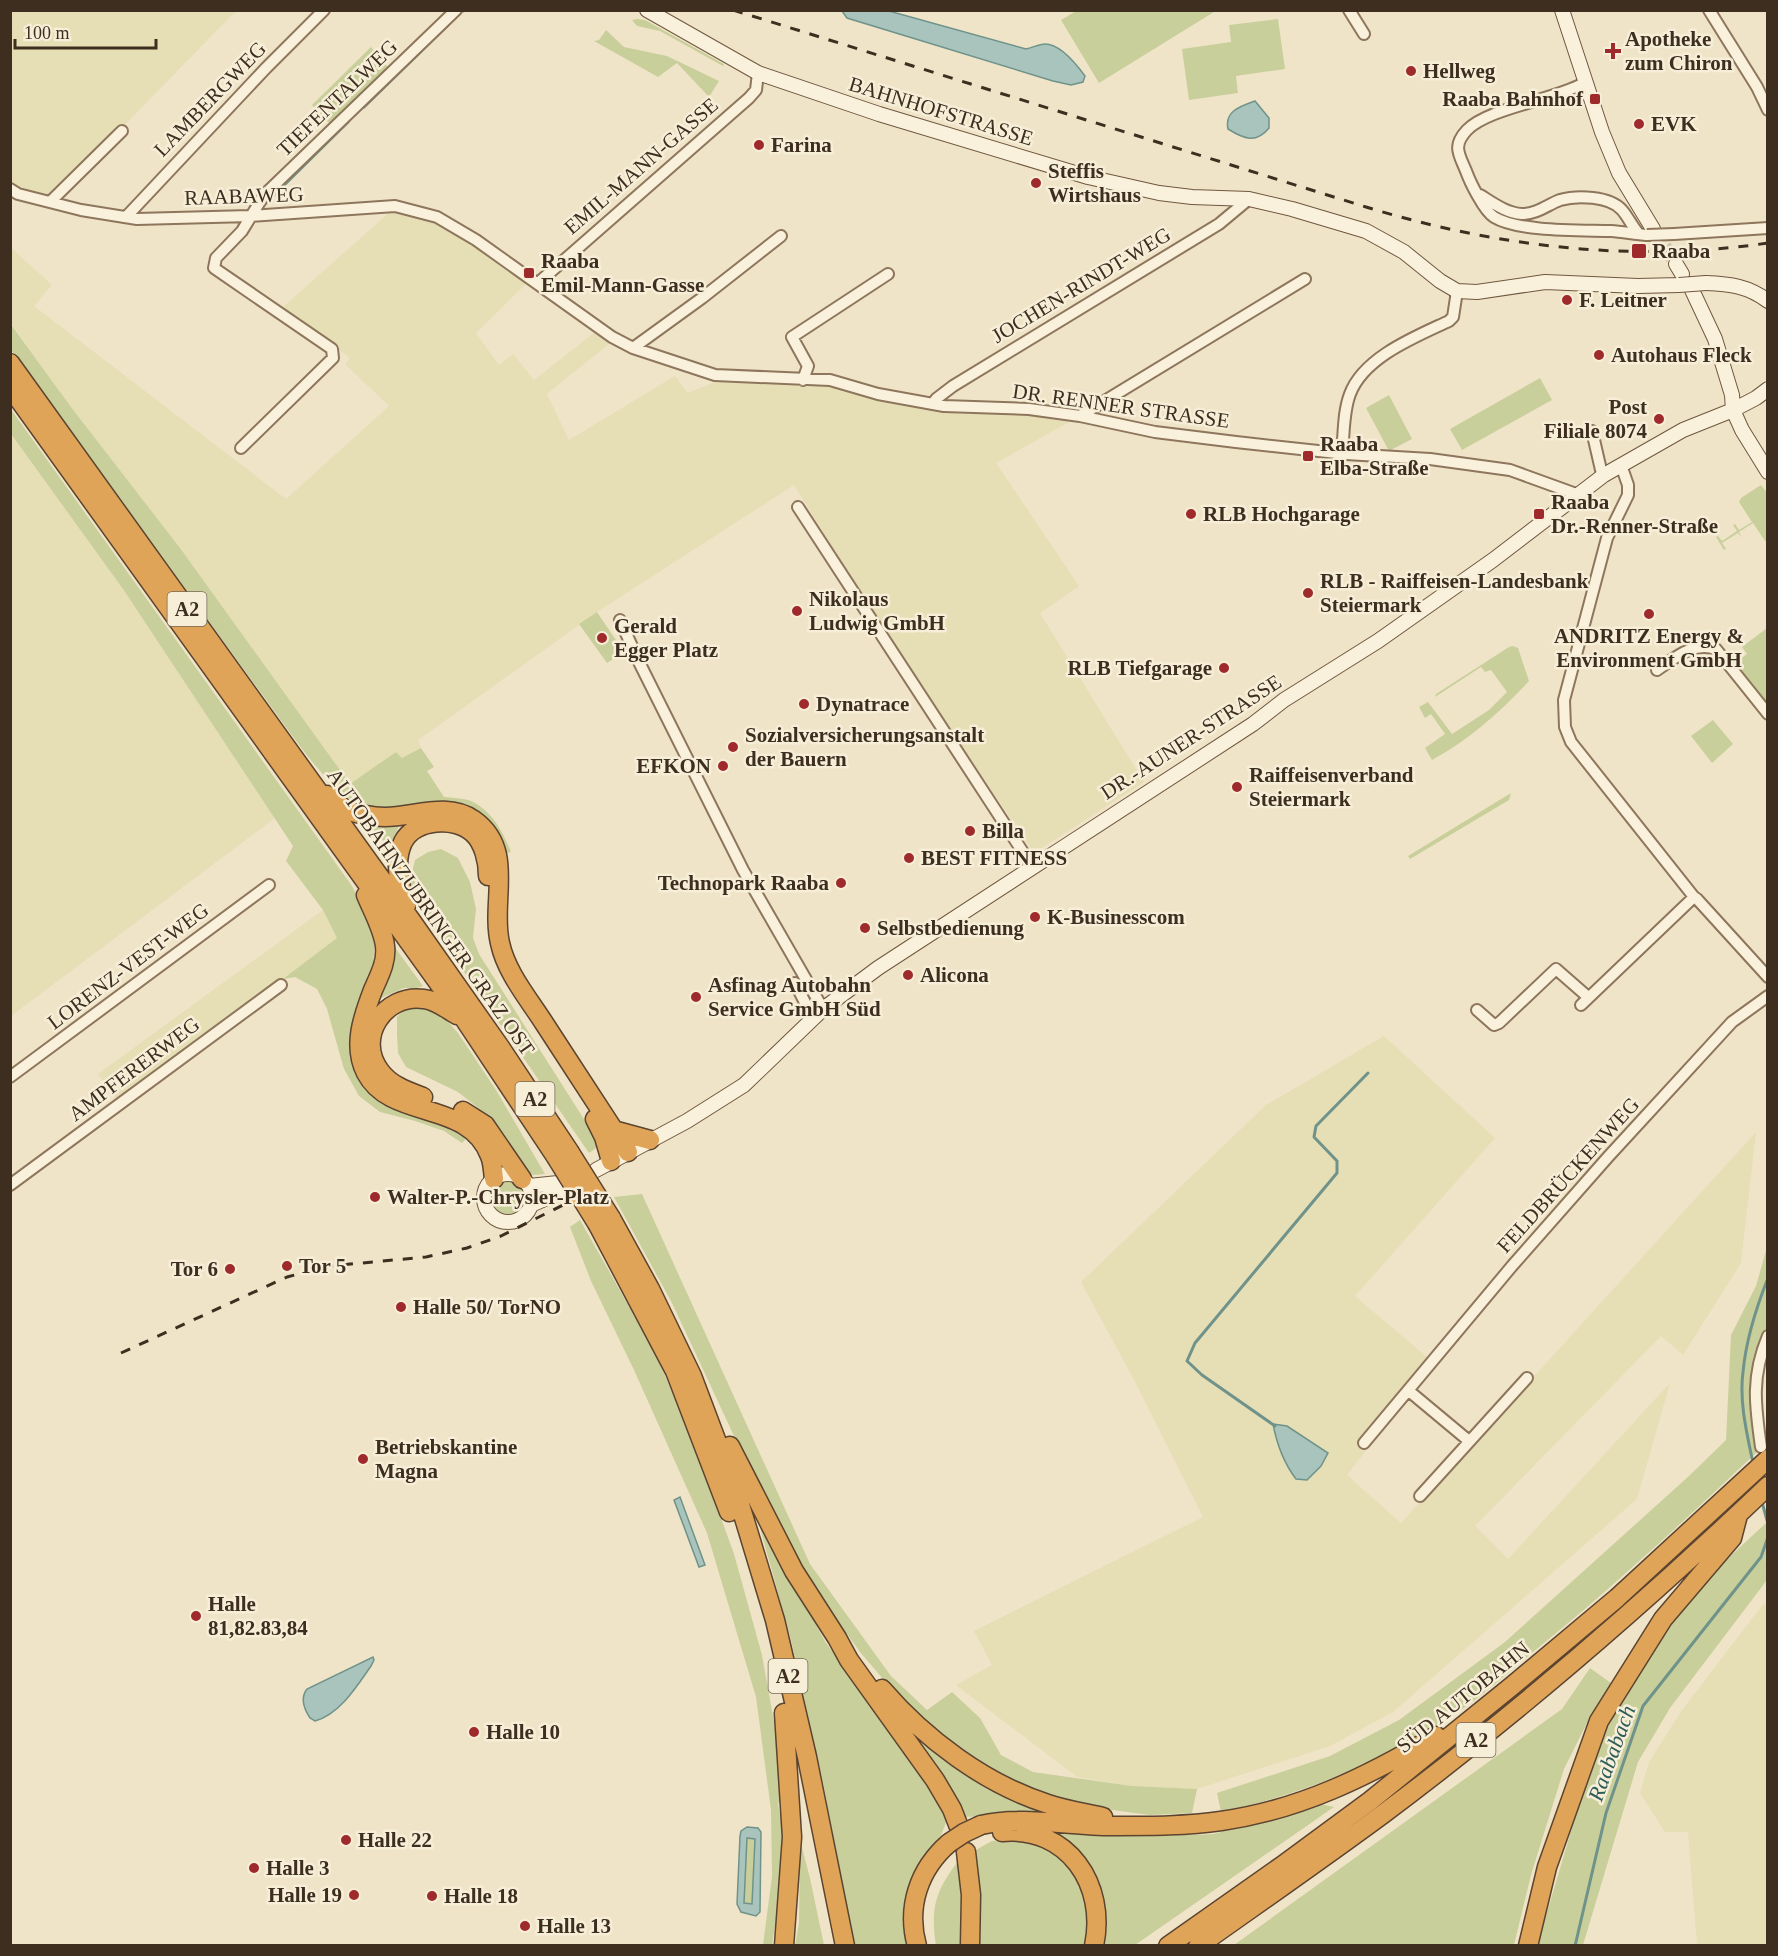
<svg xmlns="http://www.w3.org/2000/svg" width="1778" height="1956" font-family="Georgia,serif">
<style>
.farmland{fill:#e6deb5}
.green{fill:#c9cf9b}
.water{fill:#a9c4bc;stroke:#6f938a;stroke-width:1.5;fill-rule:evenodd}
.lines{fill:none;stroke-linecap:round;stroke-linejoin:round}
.stream{stroke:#6f938a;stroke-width:3}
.street-tunnel{stroke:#ccc0a6;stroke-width:10;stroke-dasharray:10 5;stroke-linecap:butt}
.secondary-tunnel{stroke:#ccc0a6;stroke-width:14;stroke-dasharray:14 7;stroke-linecap:butt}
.street-casing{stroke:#8d765c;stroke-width:14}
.secondary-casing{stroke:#6f573f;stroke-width:16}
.highway-casing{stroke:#5b4430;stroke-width:21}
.street{stroke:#faf1dc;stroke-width:10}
.secondary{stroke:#faf1dc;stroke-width:14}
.highway{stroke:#e0a458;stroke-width:18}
.rail{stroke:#3d2e20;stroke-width:3;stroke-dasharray:10 10;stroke-linecap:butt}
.street-bridge-casing{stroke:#8d765c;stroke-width:14;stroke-linecap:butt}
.secondary-bridge-casing{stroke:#6f573f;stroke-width:16;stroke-linecap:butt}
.highway-bridge-casing{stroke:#5b4430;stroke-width:21;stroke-linecap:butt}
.street-bridge{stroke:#faf1dc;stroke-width:10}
.secondary-bridge{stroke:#faf1dc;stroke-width:14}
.highway-bridge{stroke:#e0a458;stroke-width:18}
.poi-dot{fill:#9e2a2b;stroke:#f7eed8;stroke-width:2}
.labels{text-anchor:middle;stroke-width:5;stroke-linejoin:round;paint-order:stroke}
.shield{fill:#f7eed8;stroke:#756857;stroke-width:1.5}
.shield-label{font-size:20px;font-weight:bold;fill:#3d2e20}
.poi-label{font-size:21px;font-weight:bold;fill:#3d2e20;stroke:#f7eed8;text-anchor:start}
.street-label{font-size:21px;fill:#3d2e20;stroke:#f7eed8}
.water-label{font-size:22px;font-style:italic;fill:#2f5d5a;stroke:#f7eed8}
</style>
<rect width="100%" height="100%" fill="#f0e4c8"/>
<!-- farmland -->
<path class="farmland" d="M11 11H236L53 198 11 192Z
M392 210 444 224 529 281 476 333 499 365 513 354 534 380 595 332 610 343 547 394 569 440 675 376 688 393 718 381 756 384H829L927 408 963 414H1029L1071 421 996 463 1079 586 1040 613 1144 782 1034 853 885 632 794 485 597 612 418 740 421 748 402 758 396 752 350 785 180 548 71 407 11 323 10 247 52 285 34 306 286 499 389 406 345 364 350 358 283 307Z
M10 433 123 589 275 818 11 1016Z
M323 910 338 939 118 1101 98 1074Z
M1384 1036 1495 1138 1355 1296 1434 1363 1347 1475 1401 1523 1756 1132 1741 1263 1683 1355 1661 1336 1475 1526 1508 1559 1670 1383 1637 1499 1393 1712 1330 1746 1197 1789 1132 1786 1077 1777 956 1685 992 1665 974 1631 1203 1517 1132 1376 1081 1282 1266 1105Z
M1764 1603 1768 1608 1767 1945H1697L1688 1832H1665L1640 1793 1649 1762 1682 1710Z"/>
<!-- green -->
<path class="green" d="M1213 10 1214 12 1099 83 1061 20 1076 11Z
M637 19 645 20 724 64 723 66 660 31 637 26 632 20Z
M1278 19 1285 69 1236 76 1238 93 1189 100 1182 49 1231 42 1229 25Z
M606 30 624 47 667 56 719 81 709 97 677 63 658 77 594 41 599 40Z
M371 47 390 70 331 125 312 105Z
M10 323 71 407 180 548 350 784 396 752 402 758 421 748 434 767 427 771 444 797C452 798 461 798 468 800 491 808 503 832 511 852L504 854 498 839 354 802C323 780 302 749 280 719L11 350Z
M1540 378 1552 400 1462 450 1450 429Z
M1389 395 1412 439 1389 451 1366 408Z
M10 408 352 886 368 917 375 941 373 964 367 988 351 1032 352 1056 432 1117 468 1137 462 1143 444 1131 415 1121 380 1112 359 1096 344 1069 327 1009 317 989 295 977 283 979 337 938 323 910 286 861 293 846 123 589 11 434Z
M1761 485 1767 493V540L1765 541 1753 523 1739 532 1742 538 1738 533 1722 543 1726 549 1724 550 1716 537 1718 536 1722 541 1737 531 1733 525 1735 524 1739 530 1752 522 1739 502 1741 498Z
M597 612 624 652 607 663 579 624Z
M1767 628V704L1735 663 1747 654 1742 647Z
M1513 646 1518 648 1529 681C1499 713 1470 739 1432 760L1425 748 1445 734 1431 714 1425 718 1419 707 1428 702 1452 734 1489 710 1507 692 1491 670 1485 672 1481 667 1435 697 1436 694 1509 647Z
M1713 720 1733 744 1712 763 1691 736Z
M1511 793 1509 800 1410 859 1408 856Z
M400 824 389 847 371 827Z
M441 849 458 858 470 882 476 909 473 938 479 954 596 1138V1148L589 1153 411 895V877L415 860 428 852Z
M391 942 423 986 417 988H404L381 998 390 966Z
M407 1006H421L440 1012 458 1033 496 1090 545 1174 533 1175 522 1167 477 1107 458 1092 406 1067 398 1053 397 1034V1017Z
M491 1197a17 17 0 1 1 34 0a17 17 0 1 1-34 0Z
M642 1194 810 1564 891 1676 927 1710 952 1692 980 1718 1001 1755 1033 1772 1132 1786 1197 1789 1192 1813 1150 1815 1105 1809 1021 1786 964 1755 900 1699 860 1652 821 1599 787 1543 748 1466 672 1303 614 1197Z
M580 1220 656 1354 699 1457 734 1554 762 1655 779 1750 783 1797 778 1804 783 1832 782 1880 772 1945H763L772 1876 771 1810 756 1697 707 1533 634 1370 591 1281 570 1227Z
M1767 1247V1326L1753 1360 1751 1381V1400L1757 1452C1684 1521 1611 1589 1533 1652 1508 1673 1482 1696 1455 1714 1383 1761 1305 1794 1221 1812L1217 1793 1330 1756 1399 1720 1505 1642 1689 1476 1726 1440 1731 1335 1756 1286Z
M757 1517 826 1643 894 1732 941 1800 948 1818 941 1835 923 1859 909 1887 905 1933 909 1945H854L823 1782 790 1636Z
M1767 1522V1580L1670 1708 1638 1762 1583 1945 1537 1946 1594 1754 1618 1706 1679 1609 1707 1578Z
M1590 1668 1611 1683 1589 1719 1564 1769 1531 1875 1514 1945H1234L1562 1709Z
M912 1732 961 1773 1044 1813 965 1817C950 1787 929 1761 912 1732Z
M1321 1804 1334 1807 1135 1945H1100V1895L1031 1827 1193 1835 1214 1834 1231 1829Z
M747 1838H755L752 1904 744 1903Z
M800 1840 810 1878 824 1945 795 1946 799 1923Z
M1005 1840 1030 1841 1057 1854 1067 1863 1088 1896V1945H977L978 1871 972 1852 992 1841Z
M959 1860 964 1879 961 1945 936 1946C930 1907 936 1890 959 1860Z"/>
<!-- water -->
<path class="water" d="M842 11H889L1026 49C1032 48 1039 44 1045 44 1060 44 1077 65 1085 76L1083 82 1071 85 1053 81 847 18Z
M1255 101 1269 118V128C1256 144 1244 139 1228 129 1224 111 1241 106 1255 101Z
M1273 1424 1287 1426 1328 1453 1321 1466 1307 1480 1296 1479C1283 1462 1277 1445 1273 1424Z
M680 1497 705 1565 699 1567 674 1500Z
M373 1657 374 1660 371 1666C357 1686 340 1714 315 1721L310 1718C304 1709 300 1698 307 1689Z
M747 1827 758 1828 761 1832 760 1912 756 1916 741 1912 737 1904 740 1836 741 1831ZM747 1838 755 1839 752 1904 744 1903Z"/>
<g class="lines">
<!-- stream -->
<path class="stream" d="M463 11 464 10
M364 107 448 25
M264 205 348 122
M1275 1426 1202 1375 1187 1361 1195 1343 1337 1173V1161L1314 1137 1316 1126 1368 1073
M1753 1463C1747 1434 1739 1402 1743 1372 1746 1340 1756 1308 1768 1278
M1762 1502 1768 1524
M1575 1946 1606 1813 1643 1706 1761 1557 1768 1537"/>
<!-- street-tunnel -->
<path class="street-tunnel" d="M360 1945V1946"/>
<!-- secondary-tunnel -->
<path class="secondary-tunnel" d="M1653 229 1676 264"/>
<!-- street casing -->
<g class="street-casing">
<path id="street" d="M1349 10 1364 34
M1709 10 1757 87 1768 110
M1584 83C1554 100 1488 108 1467 130 1452 146 1459 154 1466 171 1470 182 1484 211 1494 217 1518 232 1581 230 1611 231 1623 232 1635 234 1647 235
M10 189 18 194 81 210 137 219 250 216 395 206 437 217 476 240 612 337 633 348 715 375 830 380 878 394 944 406 1029 409 1080 416 1155 432 1236 442 1346 454 1430 459 1510 470 1579 495
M1480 195C1493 203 1506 213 1522 214 1537 214 1547 205 1560 200 1577 195 1610 196 1622 210 1628 217 1632 226 1638 233
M50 202 122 131
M126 217 266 68 324 10
M1674 234 1768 228
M538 283 749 98 756 90 758 73
M633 348 702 298 781 236
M803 380 808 366 792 337 888 274
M933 404 936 399 953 386 1219 224 1249 199
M1080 416 1305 279
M1592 431 1601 470 1604 475
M241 448 333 358 332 349 214 268 216 258 242 231 264 195 456 10
M1342 454C1344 435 1343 412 1350 394 1364 357 1415 337 1449 321L1453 317 1457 291
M1621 465 1628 485V495L1607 538 1564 700 1565 727 1571 742 1694 897
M798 507 1032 866
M620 620 640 664 743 870 823 1009
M1657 670C1675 658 1693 641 1716 649L1768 714
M795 983 813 1018
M1581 1005 1694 897 1697 899 1768 977
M1477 1010 1494 1025 1499 1023 1556 969 1588 997
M10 1077 269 885
M10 1185 281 985
M1409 1391 1469 1441
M1364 1443 1512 1266 1608 1157 1732 1022 1768 996
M1761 1447C1755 1405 1751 1376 1768 1336
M1420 1496 1527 1378"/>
</g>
<!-- secondary casing -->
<g class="secondary-casing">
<path id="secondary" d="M647 10 758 73 879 114 1088 177 1159 193 1192 197 1249 199 1292 209 1366 231 1404 252 1440 281 1457 291 1477 292 1545 282 1638 286 1679 285
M1562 10 1602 132 1619 173 1653 229
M1676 264 1682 274
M1706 283C1730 284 1748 286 1768 301
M1692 290 1715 339 1732 395 1733 410 1742 430 1768 472
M596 1170 687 1121 744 1085 823 1009 878 968 1253 724 1284 700 1378 641 1493 560 1604 475 1683 430 1733 410 1756 398 1768 389
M484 1198a24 24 0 1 1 48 0a24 24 0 1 1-48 0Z
M529 1186 558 1183
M531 1205 563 1191"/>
</g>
<!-- highway casing -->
<g class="highway-casing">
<path id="highway" d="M10 363 410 919 500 1047 569 1151
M10 387 463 1017 556 1157
M327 795C334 799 338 805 345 809 356 814 373 817 385 817 414 817 447 801 474 820 516 850 490 901 500 943 506 972 528 998 544 1023 572 1066 600 1109 628 1152
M366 895C373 912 383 929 385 946 387 962 379 976 373 990 363 1016 352 1046 366 1073 391 1121 469 1099 490 1156 493 1163 493 1172 494 1179
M406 906C400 886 393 863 403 842 415 819 455 816 473 833 484 843 488 862 488 876
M423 1097C407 1091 390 1085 380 1071 355 1038 384 993 424 999 436 1000 446 1009 457 1015
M463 1111 485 1125 522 1179
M595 1119 604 1137 611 1161
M613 1130 650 1140
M611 1218 650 1289 692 1376 738 1498 775 1620 807 1757 845 1946
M598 1225 675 1371 729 1512
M730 1446 794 1571 837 1638 849 1660 935 1780 952 1809 959 1827
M882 1689C925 1739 985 1784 1048 1804 1066 1810 1085 1813 1103 1817
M981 1825C1026 1815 1071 1827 1117 1826 1151 1826 1187 1826 1221 1821 1300 1810 1368 1776 1436 1736
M1002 1832C1068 1826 1107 1885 1094 1946
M966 1852 971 1895 970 1946
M784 1946 792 1837 784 1713
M917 1946C906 1907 919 1869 949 1843
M1168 1946 1283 1865 1370 1801 1512 1686 1617 1598 1768 1459
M1198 1946C1260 1902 1322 1859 1383 1814 1518 1713 1646 1602 1768 1486
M1528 1946 1547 1867 1599 1721 1663 1619 1732 1538 1738 1515"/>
</g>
<!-- street -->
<use href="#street" class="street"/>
<!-- secondary -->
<use href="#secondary" class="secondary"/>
<!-- highway -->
<use href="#highway" class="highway"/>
<!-- rail -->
<path class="rail" d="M733 10 1366 207C1497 247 1632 263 1768 243
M121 1353 287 1277 330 1266 426 1257 467 1248 501 1236 569 1202"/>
<!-- street-bridge casing -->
<g class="street-bridge-casing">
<path id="street-bridge" d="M1647 235 1674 234"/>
</g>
<!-- secondary-bridge casing -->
<g class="secondary-bridge-casing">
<path id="secondary-bridge" d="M1679 285 1706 283"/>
</g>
<!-- highway-bridge casing -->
<g class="highway-bridge-casing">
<path id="highway-bridge" d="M569 1151 611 1218
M556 1157 598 1225
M949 1843 964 1833 981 1825"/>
</g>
<!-- street-bridge -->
<use href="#street-bridge" class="street-bridge"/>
<!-- secondary-bridge -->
<use href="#secondary-bridge" class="secondary-bridge"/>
<!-- highway-bridge -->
<use href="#highway-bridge" class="highway-bridge"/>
</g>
<!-- markers -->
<g class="poi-dot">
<path d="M1610 42h6v6h6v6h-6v6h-6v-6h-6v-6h6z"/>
<circle cx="1411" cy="71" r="6"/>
<rect x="1589" y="93" width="12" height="12" rx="3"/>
<circle cx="1639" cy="124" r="6"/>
<circle cx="759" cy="145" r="6"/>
<circle cx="1036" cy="183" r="6"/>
<rect x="1631" y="243" width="16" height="16" rx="3"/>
<rect x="523" y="267" width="12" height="12" rx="3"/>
<circle cx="1567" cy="300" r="6"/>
<circle cx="1599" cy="355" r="6"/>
<circle cx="1659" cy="419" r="6"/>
<rect x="1302" y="450" width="12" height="12" rx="3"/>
<circle cx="1191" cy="514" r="6"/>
<rect x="1533" y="508" width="12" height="12" rx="3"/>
<circle cx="1308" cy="593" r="6"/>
<circle cx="797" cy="611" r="6"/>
<circle cx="1649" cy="614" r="6"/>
<circle cx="602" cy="638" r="6"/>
<circle cx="1224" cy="668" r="6"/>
<circle cx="804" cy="704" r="6"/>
<circle cx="733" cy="747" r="6"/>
<circle cx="723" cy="766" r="6"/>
<circle cx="1237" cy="787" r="6"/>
<circle cx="970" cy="831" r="6"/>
<circle cx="909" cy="858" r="6"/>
<circle cx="841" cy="883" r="6"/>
<circle cx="1035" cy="917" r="6"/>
<circle cx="865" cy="928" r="6"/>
<circle cx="908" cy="975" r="6"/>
<circle cx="696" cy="997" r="6"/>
<circle cx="375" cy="1197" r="6"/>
<circle cx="287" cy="1266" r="6"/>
<circle cx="230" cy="1269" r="6"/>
<circle cx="401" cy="1307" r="6"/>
<circle cx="363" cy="1459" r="6"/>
<circle cx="196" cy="1616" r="6"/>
<circle cx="474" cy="1732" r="6"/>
<circle cx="346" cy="1840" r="6"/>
<circle cx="254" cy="1868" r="6"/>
<circle cx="354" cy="1895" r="6"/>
<circle cx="432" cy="1896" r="6"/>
<circle cx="525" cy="1926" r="6"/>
</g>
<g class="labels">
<!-- shield labels -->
<g class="shield">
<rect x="167.5" y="592" width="39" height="34" rx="4.5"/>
<rect x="515.5" y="1082" width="39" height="34" rx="4.5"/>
<rect x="768.5" y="1659" width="39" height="34" rx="4.5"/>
<rect x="1456.5" y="1723" width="39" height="34" rx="4.5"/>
</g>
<g class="shield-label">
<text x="187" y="616">A2</text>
<text x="535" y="1106">A2</text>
<text x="788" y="1683">A2</text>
<text x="1476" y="1747">A2</text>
</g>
<!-- poi labels -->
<g class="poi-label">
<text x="1625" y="46">Apotheke<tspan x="1625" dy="24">zum Chiron</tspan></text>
<text x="1423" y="78">Hellweg</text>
<text x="1583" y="106" text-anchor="end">Raaba Bahnhof</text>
<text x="1651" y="131">EVK</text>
<text x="771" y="152">Farina</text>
<text x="1048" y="178">Steffis<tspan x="1048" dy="24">Wirtshaus</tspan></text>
<text x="1652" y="258">Raaba</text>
<text x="541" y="268">Raaba<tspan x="541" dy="24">Emil-Mann-Gasse</tspan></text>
<text x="1579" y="307">F. Leitner</text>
<text x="1611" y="362">Autohaus Fleck</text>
<text x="1647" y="414" text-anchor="end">Post<tspan x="1647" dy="24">Filiale 8074</tspan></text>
<text x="1320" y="451">Raaba<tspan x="1320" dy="24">Elba-Straße</tspan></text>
<text x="1551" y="509">Raaba<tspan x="1551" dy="24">Dr.-Renner-Straße</tspan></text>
<text x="1203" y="521">RLB Hochgarage</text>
<text x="1320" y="588">RLB - Raiffeisen-Landesbank<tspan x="1320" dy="24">Steiermark</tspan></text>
<text x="809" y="606">Nikolaus<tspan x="809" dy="24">Ludwig GmbH</tspan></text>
<text x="614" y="633">Gerald<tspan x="614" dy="24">Egger Platz</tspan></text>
<text x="1649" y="643" text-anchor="middle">ANDRITZ Energy &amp;<tspan x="1649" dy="24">Environment GmbH</tspan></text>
<text x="1212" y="675" text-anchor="end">RLB Tiefgarage</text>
<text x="816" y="711">Dynatrace</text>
<text x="745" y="742">Sozialversicherungsanstalt<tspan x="745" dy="24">der Bauern</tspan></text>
<text x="711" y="773" text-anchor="end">EFKON</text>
<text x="1249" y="782">Raiffeisenverband<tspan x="1249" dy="24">Steiermark</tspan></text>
<text x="982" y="838">Billa</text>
<text x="921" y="865">BEST FITNESS</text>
<text x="829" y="890" text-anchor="end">Technopark Raaba</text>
<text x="1047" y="924">K-Businesscom</text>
<text x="877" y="935">Selbstbedienung</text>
<text x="920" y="982">Alicona</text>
<text x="708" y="992">Asfinag Autobahn<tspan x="708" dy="24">Service GmbH Süd</tspan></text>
<text x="387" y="1204">Walter-P.-Chrysler-Platz</text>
<text x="299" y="1273">Tor 5</text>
<text x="218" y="1276" text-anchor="end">Tor 6</text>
<text x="413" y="1314">Halle 50/ TorNO</text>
<text x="375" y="1454">Betriebskantine<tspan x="375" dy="24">Magna</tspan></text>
<text x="208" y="1611">Halle<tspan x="208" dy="24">81,82.83,84</tspan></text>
<text x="486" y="1739">Halle 10</text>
<text x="358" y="1847">Halle 22</text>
<text x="266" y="1875">Halle 3</text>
<text x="342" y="1902" text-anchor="end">Halle 19</text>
<text x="444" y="1903">Halle 18</text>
<text x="537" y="1933">Halle 13</text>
</g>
<!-- street labels -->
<g class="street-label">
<text transform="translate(337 98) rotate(-44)" y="7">TIEFENTALWEG</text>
<text transform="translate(210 99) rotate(-46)" y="7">LAMBERGWEG</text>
<text transform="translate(941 111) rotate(17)" y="7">BAHNHOFSTRASSE</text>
<text transform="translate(641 166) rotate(-41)" y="7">EMIL-MANN-GASSE</text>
<text transform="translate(244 196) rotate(-2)" y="7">RAABAWEG</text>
<text transform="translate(1081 285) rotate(-31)" y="7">JOCHEN-RINDT-WEG</text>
<text transform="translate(1121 406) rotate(8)" y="7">DR. RENNER STRASSE</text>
<text transform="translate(1191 737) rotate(-33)" y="7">DR.-AUNER-STRASSE</text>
<text transform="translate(431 912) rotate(55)" y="7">AUTOBAHNZUBRINGER GRAZ OST</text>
<text transform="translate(128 966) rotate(-37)" y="7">LORENZ-VEST-WEG</text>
<text transform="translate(134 1069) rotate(-37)" y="7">AMPFERERWEG</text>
<text transform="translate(1568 1175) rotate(-48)" y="7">FELDBRÜCKENWEG</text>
<text transform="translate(1463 1697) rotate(-39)" y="7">SÜD AUTOBAHN</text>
</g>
<!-- water labels -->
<g class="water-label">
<text transform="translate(1611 1753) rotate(-70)" y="8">Raababach</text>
</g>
</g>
<!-- border -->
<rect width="1778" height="1956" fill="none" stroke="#3d2e20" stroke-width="24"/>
<!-- scale -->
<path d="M15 39v9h141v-9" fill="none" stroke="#3d2e20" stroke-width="3"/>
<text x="24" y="39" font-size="18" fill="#3d2e20" stroke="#f7eed8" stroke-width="4.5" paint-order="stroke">100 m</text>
</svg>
